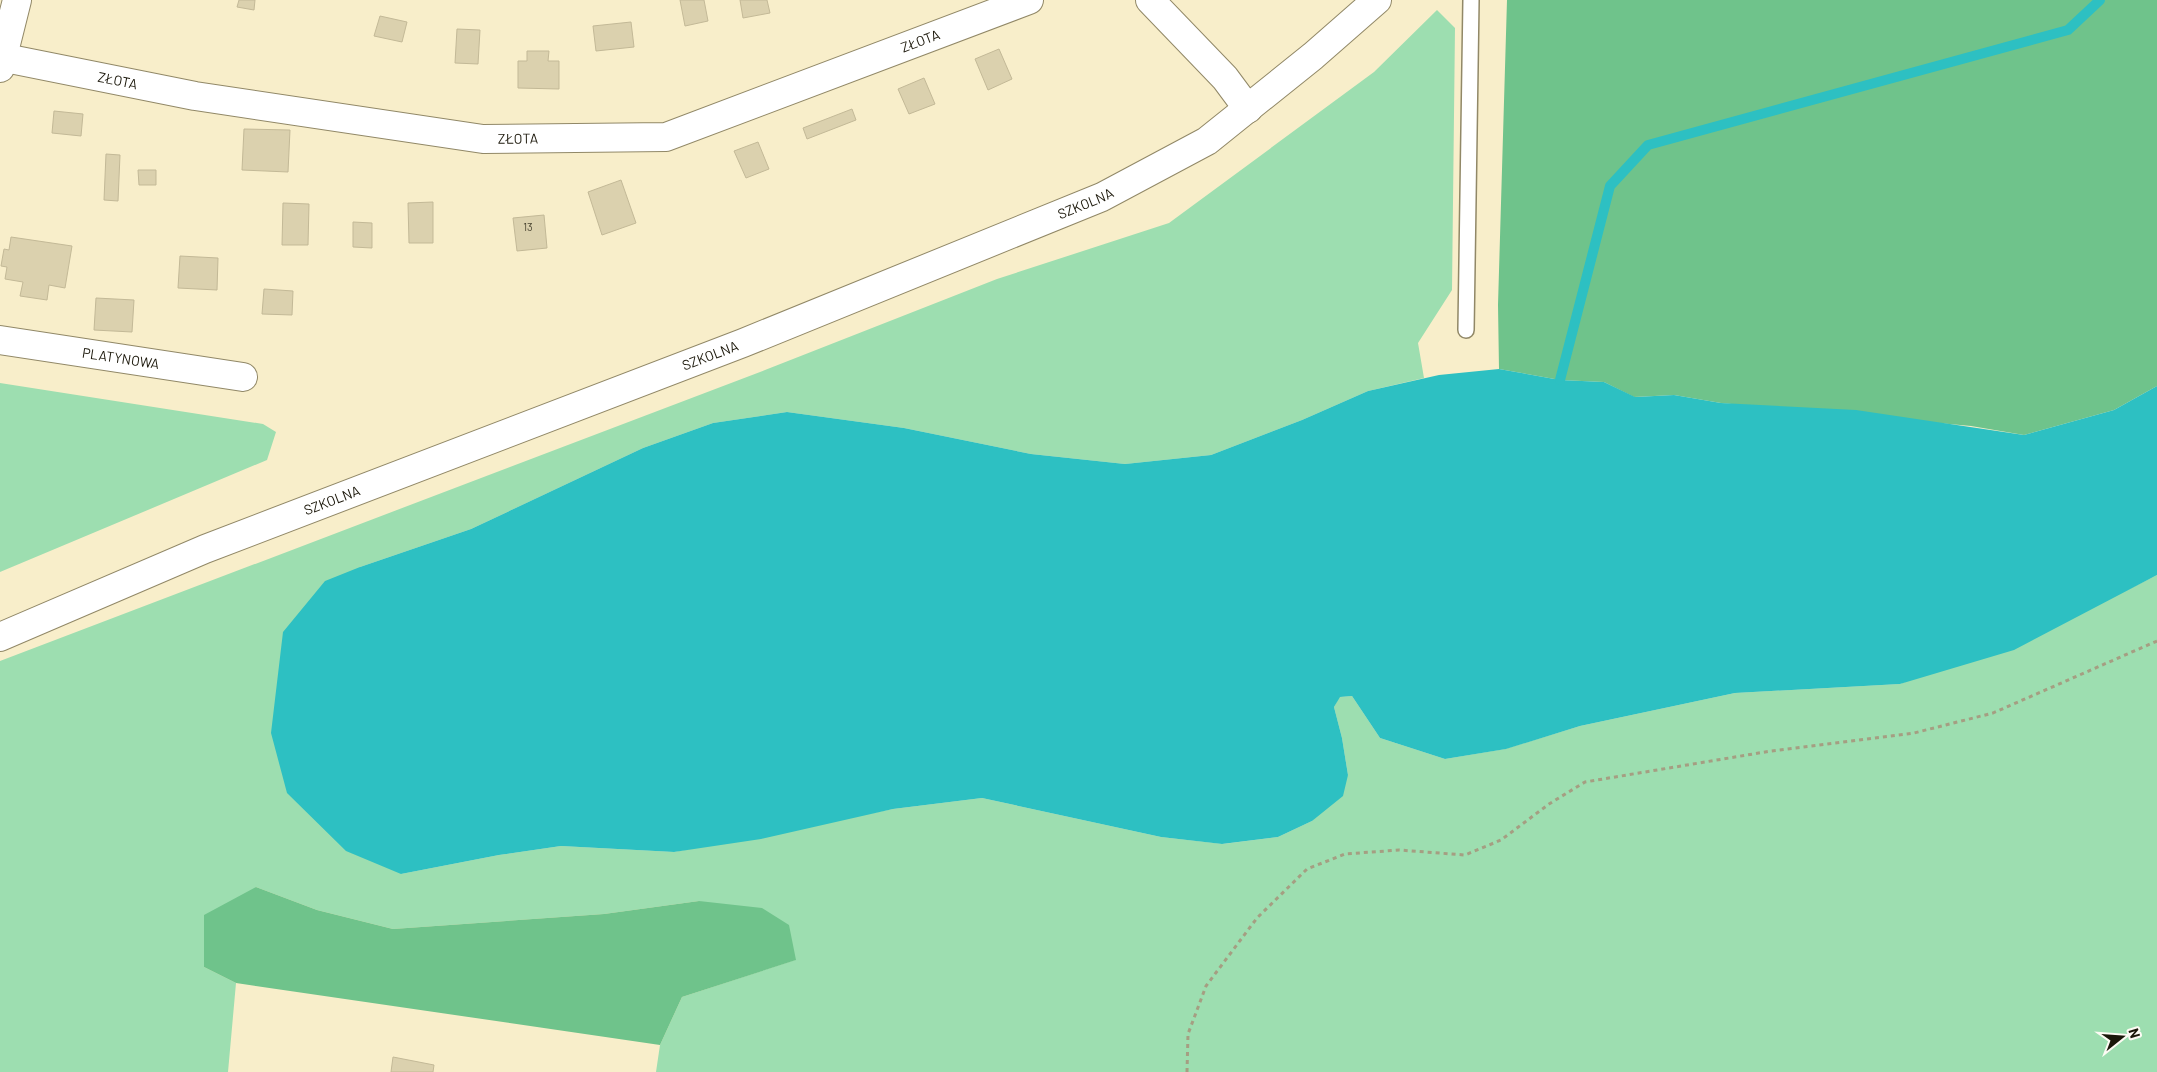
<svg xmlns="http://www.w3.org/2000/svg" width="2157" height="1072" font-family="Barlow,sans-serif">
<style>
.green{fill:#9ddeb0}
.forest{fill:#6fc38b}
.water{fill:#2dc0c2}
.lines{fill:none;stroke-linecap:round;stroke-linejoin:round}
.stream{stroke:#2dc0c2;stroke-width:10}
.building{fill:#dbd1ae;stroke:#c3b997}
.service-casing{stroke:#918867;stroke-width:18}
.minor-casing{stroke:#918867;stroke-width:30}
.tertiary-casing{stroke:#918867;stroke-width:30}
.path{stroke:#a59e82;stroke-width:3;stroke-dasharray:4 4;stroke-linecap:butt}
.service{stroke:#fff;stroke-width:15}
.minor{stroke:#fff;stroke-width:28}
.tertiary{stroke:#fff;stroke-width:28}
.labels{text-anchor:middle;stroke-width:4;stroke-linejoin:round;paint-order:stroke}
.number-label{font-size:11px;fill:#4a4532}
.street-label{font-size:14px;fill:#1a1609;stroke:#fdfbf4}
</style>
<rect width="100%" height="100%" fill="#f8eeca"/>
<!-- green -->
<path class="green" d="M1437 10 1455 28 1452 290 1418 343 1424 378 1368 391 1302 420 1211 455 1125 464 1031 454 904 428 787 412 713 423 643 448 471 529 360 567 401 874 499 855 561 846 674 852 893 809 982 798 1161 837 1223 844 1278 837 1312 821 1348 775 1342 738 1334 707 1339 697 1352 696 1380 738 1445 759 1505 749 1580 726 1735 693 1900 684 2109 599 2157 575V1072H656L660 1045 682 997 795 960 699 901 604 914 393 929 317 910 256 887 204 967 236 983 228 1072H0V661L765 370 997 279 1169 223 1374 72Z
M0 383 263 424 276 432 267 460 0 572Z"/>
<!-- forest -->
<path class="forest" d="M1507 0H2157V386L2114 410 2024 435 1971 426 1721 403 1674 395 1634 397 1604 382 1560 380 1499 369 1498 305Z
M256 887 317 910 393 929 604 914 699 901 762 908 789 925 796 960 682 997 660 1045 236 983 204 967V915Z"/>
<!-- water -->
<path class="water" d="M1499 369 1560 380 1604 382 1635 397 1674 395 1721 403 1856 410 2024 435 2114 410 2157 386V575L2014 650 1900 684 1735 693 1580 726 1506 749 1445 759 1380 738 1352 696 1340 697 1334 707 1342 738 1348 775 1343 796 1312 821 1278 837 1222 844 1161 837 982 798 893 809 761 839 674 852 561 846 499 855 401 874 346 851 287 793 271 733 283 632 325 581 360 567 471 529 643 448 713 423 787 412 904 428 1031 454 1125 464 1211 455 1302 420 1368 391 1439 375Z"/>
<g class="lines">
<!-- stream -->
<path class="stream" d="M1560 380 1610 186 1648 145 2068 30 2100 0"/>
</g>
<!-- building -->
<path class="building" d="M239 0H255L254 10 237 7Z
M680 0H704L708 21 685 26Z
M740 0H767L770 13 743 18Z
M380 16 407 22 402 42 374 36Z
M631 22 634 47 596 51 593 26Z
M457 29 480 30 478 64 455 63Z
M999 49 1012 79 988 90 975 59Z
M527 51H549L548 61H559V89L518 88V61H527Z
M924 78 935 104 909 114 898 89Z
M852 109 856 120 807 139 803 128Z
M54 111 83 114 81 136 52 133Z
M244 129 290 130 288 172 242 170Z
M758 142 769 169 746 178 734 151Z
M106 154 120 155 118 201 104 200Z
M138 170H156V185H139Z
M621 180 636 223 602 235 588 192Z
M433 202V243H409L408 203Z
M283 203 309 204 308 245H282Z
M544 215 547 248 517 251 513 218Z
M353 222 372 223V248L353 247Z
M11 237 72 246 65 288 49 285 47 300 20 296 23 282 5 279 7 267 1 266 4 249 9 250Z
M180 256 218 258 217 290 178 288Z
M264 289 293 291 292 315 262 314Z
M96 298 134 300 132 332 94 330Z
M393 1057 434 1065 433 1072H391Z"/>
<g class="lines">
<!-- service casing -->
<g class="service-casing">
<path id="service" d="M1466 330 1471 0"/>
</g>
<!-- minor casing -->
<g class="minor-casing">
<g id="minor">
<path d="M1150 0 1225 78 1248 109"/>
<path id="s1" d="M0 57 195 96 483 139 666 137 1029 0"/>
<path d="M0 68 17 0"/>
<path id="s2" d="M0 340 243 377"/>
</g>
</g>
<!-- tertiary casing -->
<g class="tertiary-casing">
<g id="tertiary">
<path id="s3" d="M0 637 205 549 743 343 1102 197 1207 141 1313 56 1377 0"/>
</g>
</g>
<!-- path -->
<path class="path" d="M1187 1072 1188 1034 1206 986 1257 918 1307 869 1345 854 1399 850 1465 855 1501 840 1549 804 1585 782 1771 751 1914 733 1993 713 2157 641"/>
<!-- service -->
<use href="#service" class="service"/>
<!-- minor -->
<use href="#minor" class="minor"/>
<!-- tertiary -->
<use href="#tertiary" class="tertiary"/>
</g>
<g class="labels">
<!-- number labels -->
<g class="number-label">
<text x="528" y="231">13</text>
</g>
<!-- street labels -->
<g class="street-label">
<text dy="5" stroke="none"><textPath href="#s1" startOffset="945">ZŁOTA</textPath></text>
<text dy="5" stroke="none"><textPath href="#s1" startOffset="120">ZŁOTA</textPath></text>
<text dy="5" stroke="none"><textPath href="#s1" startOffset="525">ZŁOTA</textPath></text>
<text dy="5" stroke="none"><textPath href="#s3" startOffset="1169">SZKOLNA</textPath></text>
<text dy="5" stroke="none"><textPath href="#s3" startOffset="764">SZKOLNA</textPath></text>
<text dy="5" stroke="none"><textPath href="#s2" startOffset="122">PLATYNOWA</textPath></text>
<text dy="5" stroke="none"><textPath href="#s3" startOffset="359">SZKOLNA</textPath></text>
</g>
</g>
<!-- north arrow -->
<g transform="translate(2122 1037) rotate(73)" stroke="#fdfbf4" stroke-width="4" paint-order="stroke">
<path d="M0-4L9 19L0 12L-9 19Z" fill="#1a1609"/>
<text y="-8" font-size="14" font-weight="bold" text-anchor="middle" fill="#1a1609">N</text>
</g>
</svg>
